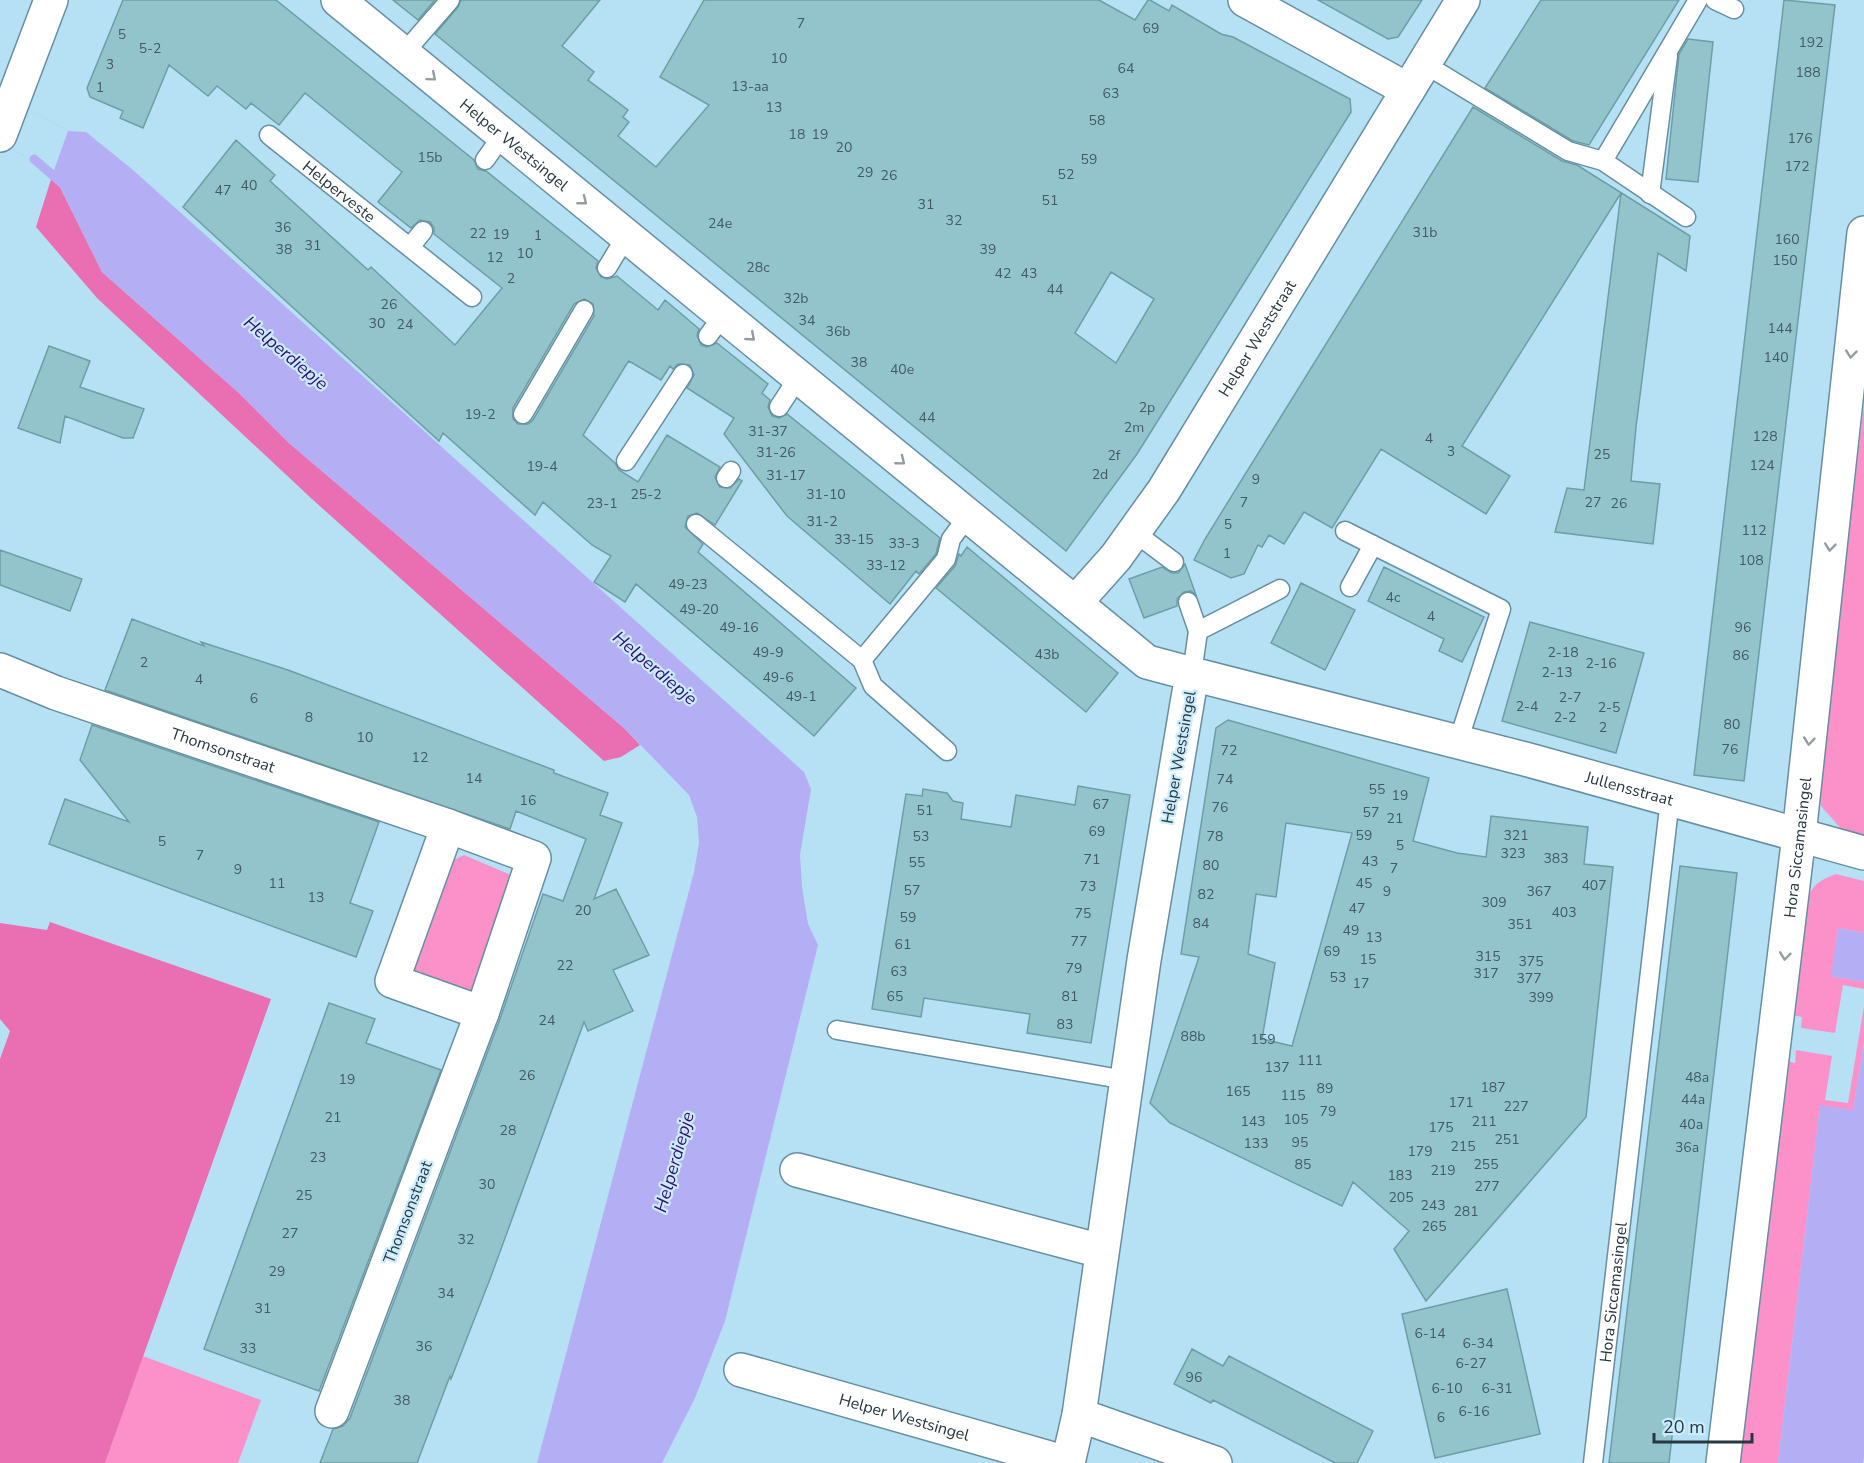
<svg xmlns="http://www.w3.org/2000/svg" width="1864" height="1463" font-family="'Nunito Sans',sans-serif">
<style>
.green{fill:#fc91ca}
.forest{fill:#e96fb2}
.water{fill:#b4aef5}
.pier{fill:#b6e1f5}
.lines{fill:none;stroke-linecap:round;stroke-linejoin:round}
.stream{stroke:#b4aef5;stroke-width:9}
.building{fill:#93c4cc;stroke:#6e9ea5;stroke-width:1.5;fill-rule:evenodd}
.lane-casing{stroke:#678fa2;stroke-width:21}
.street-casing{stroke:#678fa2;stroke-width:36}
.secondary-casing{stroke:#678fa2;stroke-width:36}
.lane{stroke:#fff;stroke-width:18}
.street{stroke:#fff;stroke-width:33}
.secondary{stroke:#fff;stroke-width:33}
.oneway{stroke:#939ca0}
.labels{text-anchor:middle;stroke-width:4.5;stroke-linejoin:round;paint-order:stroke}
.number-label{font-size:14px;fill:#425b63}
.street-label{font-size:16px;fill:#273840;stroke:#caecfd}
.water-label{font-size:18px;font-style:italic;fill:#321079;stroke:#caecfd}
</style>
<rect width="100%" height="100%" fill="#b6e1f5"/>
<!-- green -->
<path class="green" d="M1864 405V836L1843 831 1821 806 1820 779Z
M464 855 511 875 473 992 413 973 410 963 448 863Z
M1836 874 1864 881V933L1838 928 1832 976 1864 982V989L1843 985 1835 1033 1801 1028 1802 1017 1792 1015C1796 985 1798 917 1810 893 1815 882 1826 878 1836 874Z
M1864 1006V1043L1853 1111 1820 1106 1778 1463H1735L1786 1061 1795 1063 1796 1050 1832 1056 1825 1100 1848 1103Z
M143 1356 261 1400 238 1463H105Z"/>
<!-- forest -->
<path class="forest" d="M53 173 102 272 239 393 289 443 624 728 640 745 621 757 604 761 312 499 97 298 36 227Z
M50 922 271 999 105 1463H0V1059L10 1031 0 1019V923L47 930Z"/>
<!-- water -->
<path class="water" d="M0 93 68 131 86 132 133 170 804 772 811 789 800 855 802 887 808 924 818 945 725 1321 695 1398 662 1463H537L694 872 699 843 697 817 689 795 624 728 289 443 239 393 102 272 53 173 0 142Z
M1838 928 1864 933V982L1831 976Z
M1864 1043V1457L1863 1463H1778L1820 1105 1853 1110Z"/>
<!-- pier -->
<path class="pier" d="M0 93 68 131 53 173 0 142Z"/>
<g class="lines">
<!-- stream -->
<path class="stream" d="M34 159 64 185"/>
</g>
<!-- building -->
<path class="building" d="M123 0H276L474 160 478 169 486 171 598 261 596 268 601 277 607 279 617 276 658 310 665 300 699 329 697 335 701 345 707 347 717 343 768 384 762 393 770 400 768 407 772 416 779 418 787 414 940 538 936 554 919 574 916 571 890 604 787 516 724 434 734 418 687 388 694 375 690 365 678 364 673 369 670 366 661 380 629 361 626 365 583 435 615 463 619 470 638 482 667 435 720 467 715 477 720 487 730 488 739 479 742 481 715 525 697 513 688 516 685 527 703 544 698 552 856 688 814 736 636 584 625 602 594 582 611 556 592 545 543 502 535 515 443 433 439 441 183 207 236 140 275 175 270 181 368 270 371 267 455 345 502 288 434 234V228L430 222 420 220 411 228 378 202 402 172 305 93 279 125 251 103 246 109 217 86 208 96 169 65 143 128 120 118 123 111 90 97 87 88ZM584 299 593 304 594 316 533 420 528 424H518L513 419V408L574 304Z
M393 0H435L418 20Z
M461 0H600L562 46 594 72 588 80 628 110 623 117 629 122 618 136 656 167 709 105 660 77 704 0H1099L1135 20 1148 0H1150L1169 11 1172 5 1221 34 1233 37 1350 99 1351 112 1137 454 1066 551 435 34 458 7ZM1111 272 1154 299 1116 363 1075 333Z
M1318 0H1422L1398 37 1388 39Z
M1541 0H1679L1589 145 1573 141 1485 88Z
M1784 0 1835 5 1744 781 1694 775Z
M1688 39 1713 42 1698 182 1666 179 1679 54Z
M1473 107 1562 161 1577 165 1690 236 1686 271 1658 253 1636 427 1631 481 1660 484 1653 544 1555 532 1567 488 1584 490 1621 193 1462 446 1510 476 1486 514 1381 449 1332 528 1304 512 1284 544 1269 535 1262 547 1258 545 1244 574 1231 578 1194 560 1205 539Z
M49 346 90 361 80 387 144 409 133 438H123L65 416 60 443 18 428Z
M967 547 1118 673 1086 712 936 588 955 566 959 554 961 556Z
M0 550 82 579 70 611 0 585Z
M1185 564 1196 595 1191 591 1184 592 1177 599V606L1144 618 1129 579 1162 567 1172 573H1178Z
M1384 567 1484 617 1462 662 1439 651 1444 639 1368 601Z
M1301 583 1355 610 1325 670 1271 643Z
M132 619 204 646 201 642 288 670 554 770V773L608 793 600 815 622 823 594 899 616 889 649 955 613 970 633 1011 588 1031 584 1022 490 1279 451 1379 450 1376 417 1463H320L333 1429 343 1426 350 1418 500 1019 543 894 563 901 586 839 516 811 510 829 105 690Z
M1530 622 1644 653 1616 753 1502 721Z
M1228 720 1429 778 1413 841 1457 853 1486 857 1491 816 1588 827 1584 864 1613 867 1586 1117 1426 1301 1394 1249 1409 1231 1353 1182 1342 1206 1170 1123 1150 1103 1199 957 1181 954 1216 728ZM1286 823 1352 833 1292 1046 1262 1039 1275 963 1248 954 1256 894 1276 897Z
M92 725 379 822 350 903 373 911 356 957 49 844 65 799 129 822 80 760Z
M1078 786 1130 795 1091 1043 1027 1033 1030 1014 924 998 921 1017 872 1009 906 794 922 796 923 789 947 793 953 801 963 803 961 819 1011 827 1016 795 1075 805Z
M1680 866 1737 873 1669 1463H1609Z
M329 1003 375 1019 366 1043 441 1070 319 1391 204 1349Z
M1507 1289 1540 1434 1435 1458 1402 1314Z
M1192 1349 1223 1366 1229 1356 1373 1431 1357 1463H1335L1213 1400 1211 1403 1174 1384Z"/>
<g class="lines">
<!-- lane casing -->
<g class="lane-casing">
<g id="lane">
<path d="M1715 0 1734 9"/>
<path d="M404 53 450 0"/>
<path d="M1423 63 1568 151 1603 161 1686 217"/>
<path id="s1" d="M269 135 472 297"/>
<path d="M485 160 502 136"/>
<path d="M1603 161 1698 0"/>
<path d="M1650 194 1668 56"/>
<path d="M410 247 423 231"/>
<path d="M607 268 627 235"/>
<path d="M708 336 724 314"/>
<path d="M779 407 798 378"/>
<path d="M523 414 584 310"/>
<path d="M626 461 683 374"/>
<path d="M726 478 731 471"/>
<path d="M696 524 862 660 873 686 947 751"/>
<path d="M1345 531 1501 609 1458 742"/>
<path d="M1134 532 1174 562"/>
<path d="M1350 587 1373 545"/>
<path d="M1188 602 1198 631 1192 674"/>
<path d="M1198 631 1280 589"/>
<path d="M862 660 946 559 951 539 968 516"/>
<path d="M837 1030 1126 1080"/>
<path id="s2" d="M1593 1463 1670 799"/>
</g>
</g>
<!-- street casing -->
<g class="street-casing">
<g id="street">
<path id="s3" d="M338 0 1147 662 1192 674 1144 960 1079 1415 1068 1463"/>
<path d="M1245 0 1408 90"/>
<path id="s4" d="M1075 603 1116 557 1164 490 1463 0"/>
<path id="s5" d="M0 670 56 693 448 826 534 858 482 1013 332 1411"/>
<path id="s6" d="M1192 674 1525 759 1864 853"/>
<path d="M448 826 392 981 482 1013"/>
<path d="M797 1170 1101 1251"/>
<path id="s7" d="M741 1370 1067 1463"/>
<path d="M1079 1415 1215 1463"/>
<path id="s8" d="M1723 1463 1799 835 1864 233"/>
</g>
</g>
<!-- secondary casing -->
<g class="secondary-casing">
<path id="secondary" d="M0 135 51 0"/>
</g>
<!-- lane -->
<use href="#lane" class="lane"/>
<!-- street -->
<use href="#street" class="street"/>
<!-- secondary -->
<use href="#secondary" class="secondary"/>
</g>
<!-- one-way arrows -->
<defs><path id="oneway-chevron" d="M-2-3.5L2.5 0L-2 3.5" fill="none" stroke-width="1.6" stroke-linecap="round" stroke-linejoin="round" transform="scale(1.5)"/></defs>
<g class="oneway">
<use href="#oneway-chevron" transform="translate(432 77) rotate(40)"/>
<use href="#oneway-chevron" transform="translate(583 201) rotate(38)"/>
<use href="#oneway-chevron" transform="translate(751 337) rotate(41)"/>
<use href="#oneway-chevron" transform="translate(1851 354) rotate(96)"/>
<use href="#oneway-chevron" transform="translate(901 461) rotate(39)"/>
<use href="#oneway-chevron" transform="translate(1830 547) rotate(96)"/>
<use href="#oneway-chevron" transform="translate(1809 741) rotate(96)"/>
<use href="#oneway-chevron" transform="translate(1785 956) rotate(97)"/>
</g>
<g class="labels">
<!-- number labels -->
<g class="number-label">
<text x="801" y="28">7</text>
<text x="1151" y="33">69</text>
<text x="122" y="39">5</text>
<text x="1811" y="47">192</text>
<text x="150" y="53">5-2</text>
<text x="779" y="63">10</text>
<text x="110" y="69">3</text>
<text x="1126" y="73">64</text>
<text x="1808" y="77">188</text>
<text x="750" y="91">13-aa</text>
<text x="100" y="92">1</text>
<text x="1111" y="98">63</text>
<text x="774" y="112">13</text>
<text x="1097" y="125">58</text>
<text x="797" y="139">18</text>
<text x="820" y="139">19</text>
<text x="1800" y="143">176</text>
<text x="844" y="152">20</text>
<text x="430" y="162">15b</text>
<text x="1089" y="164">59</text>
<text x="1797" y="171">172</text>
<text x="865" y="177">29</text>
<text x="1066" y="179">52</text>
<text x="889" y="180">26</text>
<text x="249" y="190">40</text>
<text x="223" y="195">47</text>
<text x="1050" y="205">51</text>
<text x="926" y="209">31</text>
<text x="954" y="225">32</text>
<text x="720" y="228">24e</text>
<text x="283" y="232">36</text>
<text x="1425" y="237">31b</text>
<text x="478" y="238">22</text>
<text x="501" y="239">19</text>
<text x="538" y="240">1</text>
<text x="1787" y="244">160</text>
<text x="313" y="250">31</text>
<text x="284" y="254">38</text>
<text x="988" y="254">39</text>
<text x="525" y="258">10</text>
<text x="495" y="262">12</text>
<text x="1785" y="265">150</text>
<text x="758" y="272">28c</text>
<text x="1003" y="278">42</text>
<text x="1029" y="278">43</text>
<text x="511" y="283">2</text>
<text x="1055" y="294">44</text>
<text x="796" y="303">32b</text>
<text x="389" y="309">26</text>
<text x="807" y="325">34</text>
<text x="377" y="328">30</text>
<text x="405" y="329">24</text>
<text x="1780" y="333">144</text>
<text x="838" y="336">36b</text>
<text x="1776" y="362">140</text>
<text x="859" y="367">38</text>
<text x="902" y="374">40e</text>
<text x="1147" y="412">2p</text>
<text x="480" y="419">19-2</text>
<text x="927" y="422">44</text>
<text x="1134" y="432">2m</text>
<text x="768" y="436">31-37</text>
<text x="1765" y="441">128</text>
<text x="1429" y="443">4</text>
<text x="1451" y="456">3</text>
<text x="776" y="457">31-26</text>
<text x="1602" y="459">25</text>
<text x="1114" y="460">2f</text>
<text x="1762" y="470">124</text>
<text x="542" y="471">19-4</text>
<text x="1100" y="479">2d</text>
<text x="786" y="480">31-17</text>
<text x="1256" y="484">9</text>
<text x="646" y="499">25-2</text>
<text x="826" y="499">31-10</text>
<text x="1244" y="507">7</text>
<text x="1593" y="507">27</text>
<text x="602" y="508">23-1</text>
<text x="1619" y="508">26</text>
<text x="822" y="526">31-2</text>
<text x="1228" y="529">5</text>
<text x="1754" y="535">112</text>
<text x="854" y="544">33-15</text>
<text x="904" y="548">33-3</text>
<text x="1227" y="558">1</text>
<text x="1751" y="565">108</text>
<text x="886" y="570">33-12</text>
<text x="688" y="589">49-23</text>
<text x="1393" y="602">4c</text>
<text x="699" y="614">49-20</text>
<text x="1431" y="621">4</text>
<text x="739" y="632">49-16</text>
<text x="1743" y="632">96</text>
<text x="768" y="657">49-9</text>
<text x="1563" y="657">2-18</text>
<text x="1047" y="659">43b</text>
<text x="1741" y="660">86</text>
<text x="144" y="667">2</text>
<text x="1601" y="668">2-16</text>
<text x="1557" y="677">2-13</text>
<text x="778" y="682">49-6</text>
<text x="199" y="684">4</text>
<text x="801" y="701">49-1</text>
<text x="1570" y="702">2-7</text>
<text x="254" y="703">6</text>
<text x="1527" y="711">2-4</text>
<text x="1609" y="712">2-5</text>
<text x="309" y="722">8</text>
<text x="1565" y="722">2-2</text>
<text x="1732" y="729">80</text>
<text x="1603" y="732">2</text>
<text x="365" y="742">10</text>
<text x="1730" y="754">76</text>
<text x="1229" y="755">72</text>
<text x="420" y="762">12</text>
<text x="474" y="783">14</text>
<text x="1225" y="784">74</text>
<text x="1377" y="794">55</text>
<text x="1400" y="800">19</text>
<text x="528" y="805">16</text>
<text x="1101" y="809">67</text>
<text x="1220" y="812">76</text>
<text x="925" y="815">51</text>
<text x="1371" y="817">57</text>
<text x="1395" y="823">21</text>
<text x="1097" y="836">69</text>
<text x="1364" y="840">59</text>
<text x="1516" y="840">321</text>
<text x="921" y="841">53</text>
<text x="1215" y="841">78</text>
<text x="162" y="846">5</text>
<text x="1400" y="850">5</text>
<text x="1513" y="858">323</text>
<text x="200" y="860">7</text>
<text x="1556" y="863">383</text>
<text x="1092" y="864">71</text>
<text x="1370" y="866">43</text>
<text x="917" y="867">55</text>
<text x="1211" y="870">80</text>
<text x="1394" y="873">7</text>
<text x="238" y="874">9</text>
<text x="277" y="888">11</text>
<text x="1364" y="888">45</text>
<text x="1594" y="890">407</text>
<text x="1088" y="891">73</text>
<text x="912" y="895">57</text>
<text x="1387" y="896">9</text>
<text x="1539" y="896">367</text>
<text x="1206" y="899">82</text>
<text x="316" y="902">13</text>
<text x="1494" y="907">309</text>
<text x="1357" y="913">47</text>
<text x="583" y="915">20</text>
<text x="1564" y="917">403</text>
<text x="1083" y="918">75</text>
<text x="908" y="922">59</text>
<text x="1201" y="928">84</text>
<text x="1520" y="929">351</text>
<text x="1351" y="935">49</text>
<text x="1374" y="942">13</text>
<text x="1079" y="946">77</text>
<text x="903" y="949">61</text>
<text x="1332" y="956">69</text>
<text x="1488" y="961">315</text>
<text x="1368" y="964">15</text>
<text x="1531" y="966">375</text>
<text x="565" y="970">22</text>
<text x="1074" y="973">79</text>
<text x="899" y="976">63</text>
<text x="1486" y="978">317</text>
<text x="1338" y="982">53</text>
<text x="1529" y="983">377</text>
<text x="1361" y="988">17</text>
<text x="895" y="1001">65</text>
<text x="1070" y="1001">81</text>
<text x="1541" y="1002">399</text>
<text x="547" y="1025">24</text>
<text x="1065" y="1029">83</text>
<text x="1193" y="1041">88b</text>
<text x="1263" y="1044">159</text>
<text x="1310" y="1065">111</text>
<text x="1277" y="1072">137</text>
<text x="527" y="1080">26</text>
<text x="1697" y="1082">48a</text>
<text x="347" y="1084">19</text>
<text x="1493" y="1092">187</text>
<text x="1325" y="1093">89</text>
<text x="1238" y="1096">165</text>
<text x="1293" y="1100">115</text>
<text x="1693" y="1104">44a</text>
<text x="1461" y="1107">171</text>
<text x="1516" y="1111">227</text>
<text x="1328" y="1116">79</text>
<text x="333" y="1122">21</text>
<text x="1296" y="1124">105</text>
<text x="1253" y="1126">143</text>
<text x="1484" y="1126">211</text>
<text x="1691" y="1129">40a</text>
<text x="1441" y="1132">175</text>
<text x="508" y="1135">28</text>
<text x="1507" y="1144">251</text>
<text x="1300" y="1147">95</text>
<text x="1256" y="1148">133</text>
<text x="1463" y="1151">215</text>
<text x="1687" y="1152">36a</text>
<text x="1420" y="1156">179</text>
<text x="318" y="1162">23</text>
<text x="1303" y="1169">85</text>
<text x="1486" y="1169">255</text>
<text x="1443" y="1175">219</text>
<text x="1400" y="1180">183</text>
<text x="487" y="1189">30</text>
<text x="1487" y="1191">277</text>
<text x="304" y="1200">25</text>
<text x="1401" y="1202">205</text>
<text x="1433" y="1210">243</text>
<text x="1466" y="1216">281</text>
<text x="1434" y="1231">265</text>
<text x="290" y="1238">27</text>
<text x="466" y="1244">32</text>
<text x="277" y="1276">29</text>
<text x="446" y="1298">34</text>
<text x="263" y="1313">31</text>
<text x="1430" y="1338">6-14</text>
<text x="1478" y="1348">6-34</text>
<text x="424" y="1351">36</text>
<text x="248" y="1353">33</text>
<text x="1471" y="1368">6-27</text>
<text x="1194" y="1382">96</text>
<text x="1447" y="1393">6-10</text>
<text x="1497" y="1393">6-31</text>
<text x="402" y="1405">38</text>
<text x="1474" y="1416">6-16</text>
<text x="1441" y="1422">6</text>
</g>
<!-- street labels -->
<g class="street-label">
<text dy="6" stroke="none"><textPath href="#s3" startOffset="228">Helper Westsingel</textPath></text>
<text dy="6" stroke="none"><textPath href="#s1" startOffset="90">Helperveste</textPath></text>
<text dy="6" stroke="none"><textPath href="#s4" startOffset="322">Helper Weststraat</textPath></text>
<text dy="6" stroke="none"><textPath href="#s5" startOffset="237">Thomsonstraat</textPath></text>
<text transform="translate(1178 757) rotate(-80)" y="6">Helper Westsingel</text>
<text dy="6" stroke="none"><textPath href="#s6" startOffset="452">Jullensstraat</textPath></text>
<text dy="6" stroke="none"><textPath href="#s8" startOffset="620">Hora Siccamasingel</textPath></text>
<text transform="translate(407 1212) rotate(-69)" y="6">Thomsonstraat</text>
<text dy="6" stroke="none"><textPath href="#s2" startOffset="172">Hora Siccamasingel</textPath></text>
<text dy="6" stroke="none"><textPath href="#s7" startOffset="170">Helper Westsingel</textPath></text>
</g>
<!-- water labels -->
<g class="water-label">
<text transform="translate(286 353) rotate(40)" y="6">Helperdiepje</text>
<text transform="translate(655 668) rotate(40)" y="6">Helperdiepje</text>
<text transform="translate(674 1162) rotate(-74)" y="6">Helperdiepje</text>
</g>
</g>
<!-- scale -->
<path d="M1654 1433v9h98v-9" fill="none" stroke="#273840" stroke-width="3"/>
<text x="1663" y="1433" font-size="18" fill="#273840" stroke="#caecfd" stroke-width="4.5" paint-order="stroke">20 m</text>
</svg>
